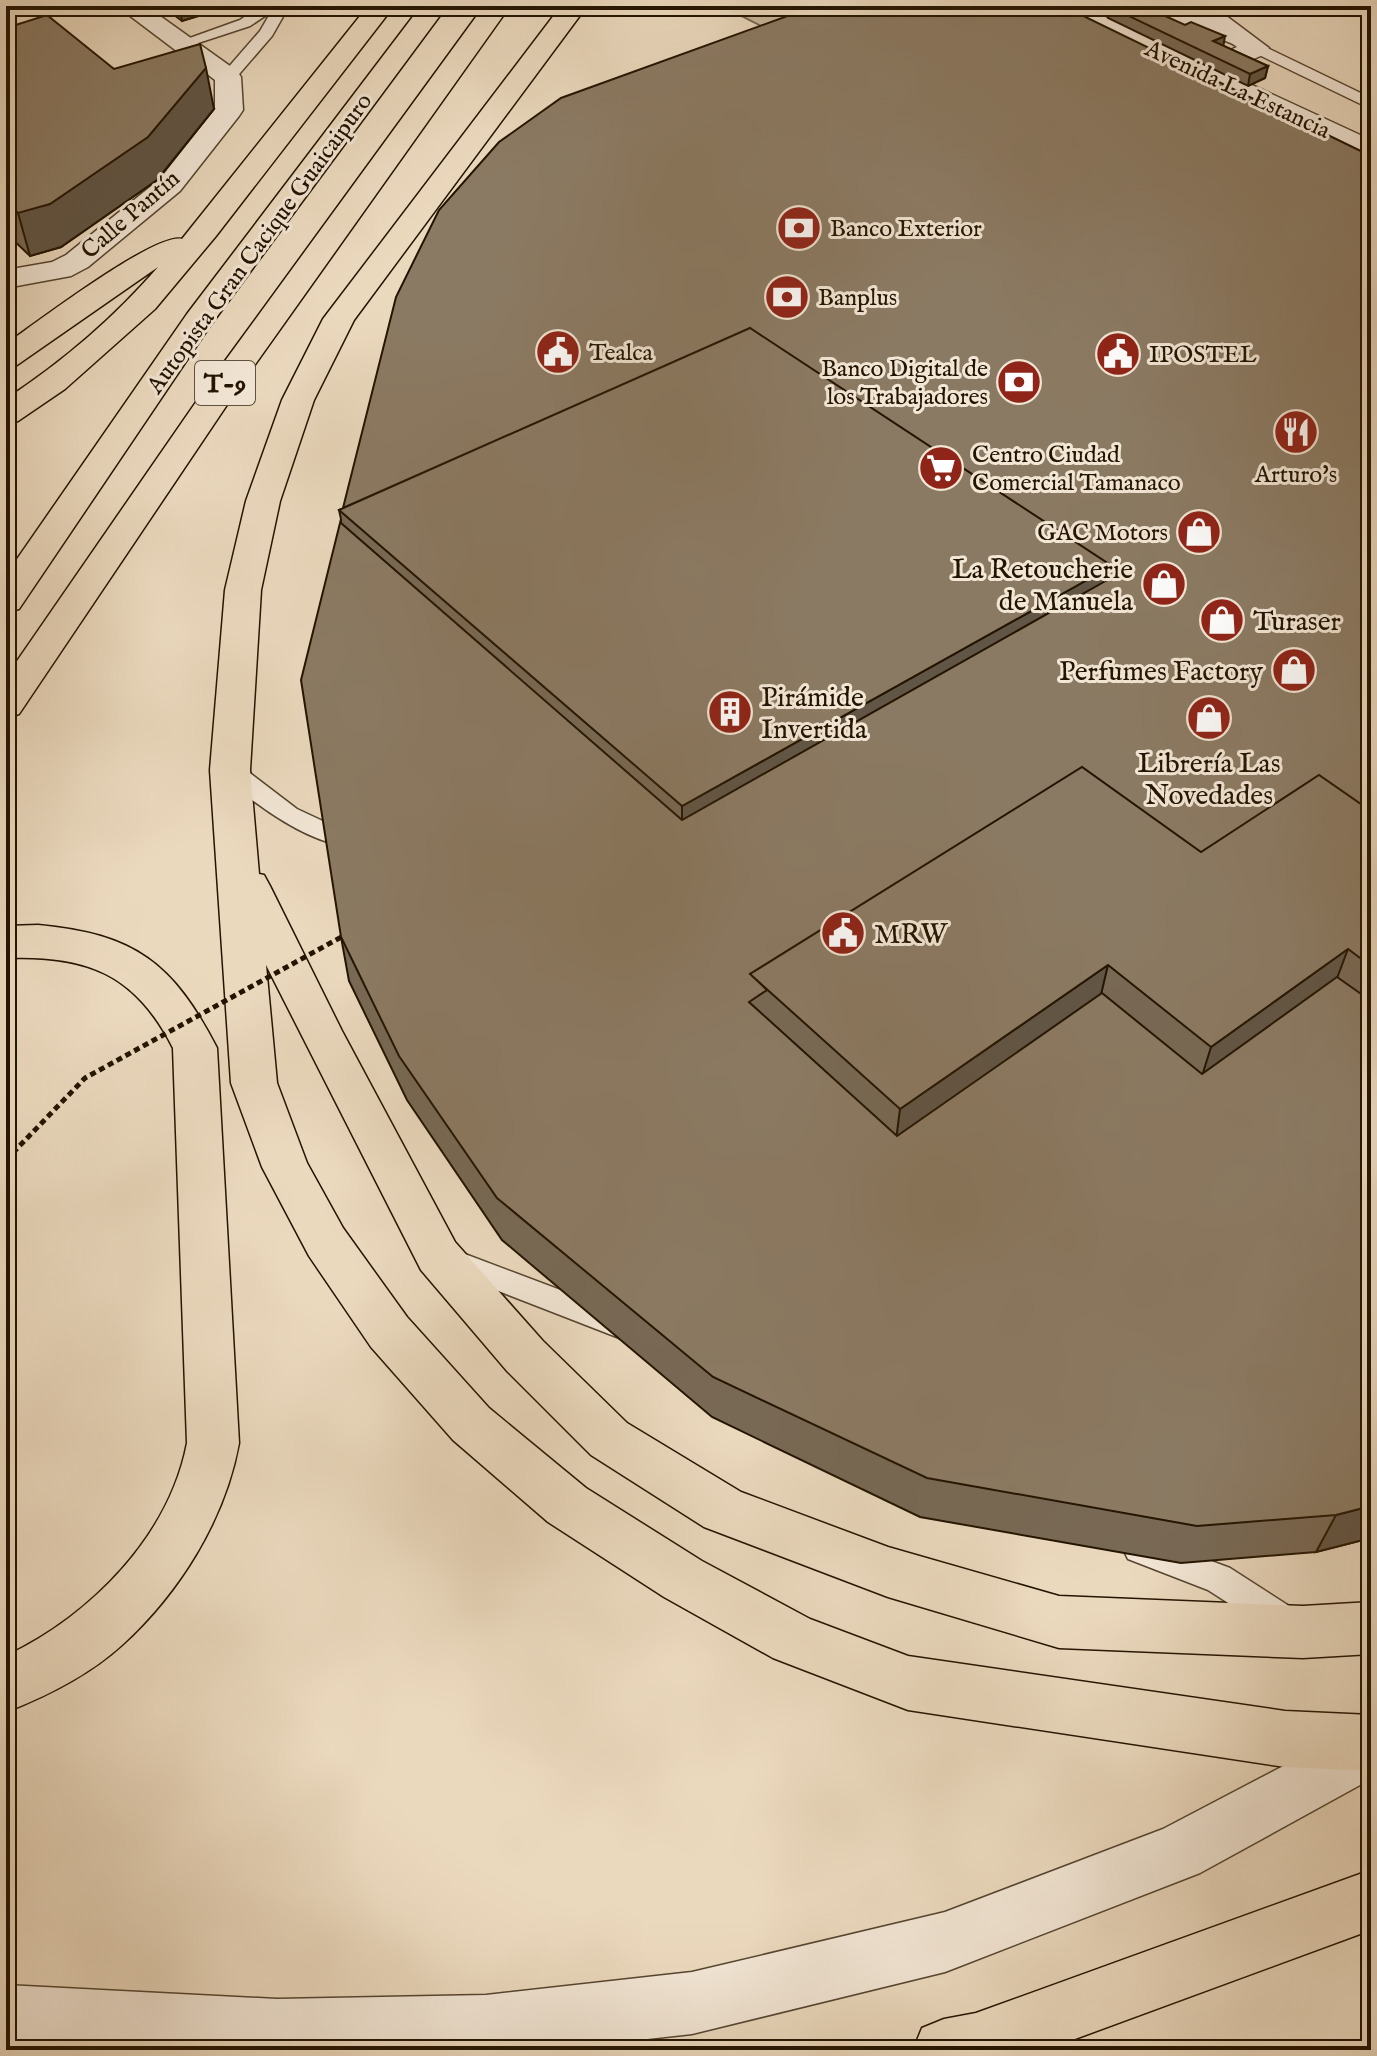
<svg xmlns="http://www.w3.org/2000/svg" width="1377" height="2056" font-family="'IM FELL English',serif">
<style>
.green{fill:#c9b89e;stroke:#766650;stroke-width:2}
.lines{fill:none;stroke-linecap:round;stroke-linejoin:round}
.service-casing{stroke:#554530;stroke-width:3}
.minor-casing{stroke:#554530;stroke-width:3}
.tertiary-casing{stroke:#554530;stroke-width:3}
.motorway-casing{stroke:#231401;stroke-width:3}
.service{fill:#f2e6d5;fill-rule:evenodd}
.minor{fill:#f2e6d5;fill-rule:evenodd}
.tertiary{fill:#f2e6d5;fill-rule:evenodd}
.motorway{fill:#ebd9be;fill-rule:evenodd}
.path-bridge{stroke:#231401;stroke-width:5;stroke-dasharray:6 4;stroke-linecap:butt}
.wall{fill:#786955;stroke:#231401;stroke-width:2}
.shaded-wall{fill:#615545;stroke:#231401;stroke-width:2}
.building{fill:#8b7a63;stroke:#231401;stroke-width:2}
.labels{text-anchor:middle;stroke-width:6;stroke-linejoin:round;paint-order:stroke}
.far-street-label{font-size:24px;fill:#231401;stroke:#f2e6d5}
.far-poi-label{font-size:24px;fill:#231401;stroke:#f2e6d5;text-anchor:start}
.shield{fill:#f2e6d5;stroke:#615341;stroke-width:2}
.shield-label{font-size:26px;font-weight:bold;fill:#231401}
.poi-label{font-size:28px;fill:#231401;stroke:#f2e6d5;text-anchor:start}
</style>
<rect width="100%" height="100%" fill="#ebd9be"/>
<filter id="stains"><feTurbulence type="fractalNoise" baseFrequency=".0025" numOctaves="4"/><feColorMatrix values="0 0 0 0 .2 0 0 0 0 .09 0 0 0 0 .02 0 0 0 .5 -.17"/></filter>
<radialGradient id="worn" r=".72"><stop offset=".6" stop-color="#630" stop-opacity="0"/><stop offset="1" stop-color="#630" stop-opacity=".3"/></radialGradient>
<!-- green -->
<path class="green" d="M722 6H922L806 49Z"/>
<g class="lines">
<!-- service casing -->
<g class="service-casing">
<path id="service" d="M260 6H289L272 36 234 80 228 82 220 77 260 31 271 12 250 26 186 47H176L173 44 240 20Z
M1195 19 1261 45 1371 98V109L1251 51 1190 27V21Z
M230 762 238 764 297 809 327 823 367 832 371 838 367 844C323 857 254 803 222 776L218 770 222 764Z
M449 1248 632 1317 637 1326 632 1335 622 1339 439 1268 435 1260 439 1252Z
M1139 1534 1230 1568 1300 1613 1305 1624 1300 1635 1289 1640 1278 1635 1208 1590 1128 1559 1123 1549 1128 1539Z"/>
</g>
<!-- minor casing -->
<g class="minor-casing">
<path id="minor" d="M117 6H146L237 71 241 77 243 110 239 116 180 191 88 267 71 276 6 288V270L52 262 66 255 160 179 215 109V80Z
M1048 6H1081L1203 62 1237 47 1207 25 1195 32 1140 11 1136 6H1172L1189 13 1183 6H1213L1269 48 1265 54 1224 72 1371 140V159L1052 11Z"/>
</g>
<!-- tertiary casing -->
<g class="tertiary-casing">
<path id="tertiary" d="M1371 1720V1779L1200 1873 945 1972 692 2034 549 2050H63L6 2047V1985L277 1999 486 1995 692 1972 945 1912 1163 1829Z"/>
</g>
<!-- motorway casing -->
<g class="motorway-casing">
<path id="motorway" d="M368 6H394L216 236 155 309 65 389 18 421 6 424V399C61 363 114 318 158 267L17 365 6 368V344C35 324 155 232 182 239Z
M421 6H447L210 326 19 609 6 612V575L187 314Z
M484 6H510L239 387 19 714 6 718V677L214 376Z
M561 6H587L354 320 314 400 280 501 261 590 250 770 259 874 264 875 270 886 342 1031 455 1242 543 1341 627 1423 741 1492 888 1547 1059 1596 1303 1606 1371 1602V1654L1303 1658 1059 1648 888 1597 704 1527 591 1455 507 1371 421 1270 266 965 277 1083 307 1163 343 1228 407 1317 489 1408 586 1488 702 1561 810 1619 908 1656 1285 1711 1371 1715V1771L1285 1767 908 1710 773 1658 664 1597 548 1522 453 1440 371 1347 309 1256 262 1167 231 1083 210 770 225 590 246 501 282 400 323 319Z
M38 925C135 934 173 963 217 1048L239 1443C225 1520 179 1593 122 1645 89 1675 47 1696 6 1712V1656C90 1616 169 1537 187 1443L173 1048C135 973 86 955 6 958V926Z
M1371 1870V1930L1045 2050H913L922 2028 944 2019 976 2013Z"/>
</g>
<!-- service -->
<use href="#service" class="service"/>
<!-- minor -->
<use href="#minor" class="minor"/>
<!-- tertiary -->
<use href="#tertiary" class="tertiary"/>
<!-- motorway -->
<use href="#motorway" class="motorway"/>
<!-- path-bridge -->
<path class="path-bridge" d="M6 1160 85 1078 345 935"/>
</g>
<!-- wall -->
<path class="wall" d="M162 6H231L182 21Z
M1110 7 1223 46 1268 66 1265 78 1248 86 1108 18Z
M6 26 214 109 157 180 61 247 30 256 6 233Z
M1371 156V1538L1316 1552 1181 1563 920 1517 712 1417 502 1240 407 1100 349 981 341 937V519L339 510Z"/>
<!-- shaded-wall -->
<path class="shaded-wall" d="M179 6H231L182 21Z
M1225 36 1223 48 1213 41Z
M1268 66 1265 78 1248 86 1250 74Z
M206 68 214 109 157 180 61 247 30 256 18 213Z
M1112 566 1100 625 682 865V806Z
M1348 949 1321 1021 1189 1118 1211 1047Z
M1108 965 1091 1037 891 1179 900 1109Z
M1371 1506V1538L1316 1552 1336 1515Z"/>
<!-- building -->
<path class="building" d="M815 6H1063L1371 156V811L1319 775 1201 852 1082 767 750 974 767 990 749 1002 897 1136 1102 993 1202 1074 1337 977 1371 1001V1506L1336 1515 1197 1526 927 1478 713 1377 497 1198 399 1056 341 937 301 680 341 519V523L682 820 1109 579 1100 573 1112 566 750 328 343 508 396 297 439 210 499 142 561 98Z
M1112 6H1143L1185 25 1191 22 1225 36 1213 41 1268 66 1250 74 1110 7Z
M47 15 114 69 200 44 206 68 148 137 50 204 18 213 6 201V28Z
M750 328 1112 566 682 806 339 510Z
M1082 767 1201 852 1319 775 1371 811V966L1348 949 1211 1047 1108 965 900 1109 750 974Z"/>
<!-- icons -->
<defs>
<g id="bank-disc" transform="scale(2.3)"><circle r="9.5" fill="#8f2418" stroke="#f2e6d5"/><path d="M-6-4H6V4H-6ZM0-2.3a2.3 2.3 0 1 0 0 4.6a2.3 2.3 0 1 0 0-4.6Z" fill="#fff"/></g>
<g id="civic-disc" transform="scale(2.3)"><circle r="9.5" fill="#8f2418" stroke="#f2e6d5"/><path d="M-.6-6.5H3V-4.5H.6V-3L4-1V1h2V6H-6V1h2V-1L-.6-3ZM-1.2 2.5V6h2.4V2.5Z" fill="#fff"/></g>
<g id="restaurant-disc" transform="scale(2.3)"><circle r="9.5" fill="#8f2418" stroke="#f2e6d5"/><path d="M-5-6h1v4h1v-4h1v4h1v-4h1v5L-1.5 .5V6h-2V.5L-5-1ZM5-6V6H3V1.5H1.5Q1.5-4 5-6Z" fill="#fff"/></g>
<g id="supermarket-disc" transform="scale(2.3)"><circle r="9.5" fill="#8f2418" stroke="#f2e6d5"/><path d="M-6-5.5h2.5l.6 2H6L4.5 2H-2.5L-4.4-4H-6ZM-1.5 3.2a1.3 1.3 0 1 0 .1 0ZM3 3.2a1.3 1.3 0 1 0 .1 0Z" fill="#fff"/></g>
<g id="shop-disc" transform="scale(2.3)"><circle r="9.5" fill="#8f2418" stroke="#f2e6d5"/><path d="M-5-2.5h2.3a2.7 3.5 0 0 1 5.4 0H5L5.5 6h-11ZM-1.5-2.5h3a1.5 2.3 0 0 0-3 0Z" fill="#fff"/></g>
<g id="building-disc" transform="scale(2.3)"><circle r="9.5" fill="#8f2418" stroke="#f2e6d5"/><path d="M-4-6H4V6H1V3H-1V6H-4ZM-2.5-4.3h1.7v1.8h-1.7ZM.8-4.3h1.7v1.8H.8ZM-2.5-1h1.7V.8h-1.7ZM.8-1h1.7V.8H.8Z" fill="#fff"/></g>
</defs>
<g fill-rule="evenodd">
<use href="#bank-disc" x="799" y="228"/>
<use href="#bank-disc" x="787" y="297"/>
<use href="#civic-disc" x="558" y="352"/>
<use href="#civic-disc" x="1118" y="354"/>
<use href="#bank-disc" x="1019" y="382"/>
<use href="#restaurant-disc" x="1296" y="432"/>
<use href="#supermarket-disc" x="941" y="468"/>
<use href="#shop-disc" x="1199" y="532"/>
<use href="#shop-disc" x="1164" y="584"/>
<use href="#shop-disc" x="1222" y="620"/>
<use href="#shop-disc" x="1294" y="670"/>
<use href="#building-disc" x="730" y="712"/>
<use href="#shop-disc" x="1209" y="718"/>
<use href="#civic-disc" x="843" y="933"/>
</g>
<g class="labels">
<!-- far-street labels -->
<g class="far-street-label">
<text transform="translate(1238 89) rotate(25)" y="8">Avenida La Estancia</text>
<text transform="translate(130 214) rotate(-41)" y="8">Calle Pantín</text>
<text transform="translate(259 243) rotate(-54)" y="8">Autopista Gran Cacique Guaicaipuro</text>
</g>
<!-- far-poi labels -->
<g class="far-poi-label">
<text x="830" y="236">Banco Exterior</text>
<text x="818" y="305">Banplus</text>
<text x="589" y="360">Tealca</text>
<text x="1149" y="362">IPOSTEL</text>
<text x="988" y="376" text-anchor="end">Banco Digital de<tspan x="988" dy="28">los Trabajadores</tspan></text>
<text x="972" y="462">Centro Ciudad<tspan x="972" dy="28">Comercial Tamanaco</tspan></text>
<text x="1296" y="482" text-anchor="middle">Arturo's</text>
<text x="1168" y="540" text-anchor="end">GAC Motors</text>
</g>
<!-- shield labels -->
<rect class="shield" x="195" y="361" width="60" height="44" rx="6"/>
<g class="shield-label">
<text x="225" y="392">T-9</text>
</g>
<!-- poi labels -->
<g class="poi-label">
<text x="1133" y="578" text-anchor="end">La Retoucherie<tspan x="1133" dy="32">de Manuela</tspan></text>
<text x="1253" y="630">Turaser</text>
<text x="1263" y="680" text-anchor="end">Perfumes Factory</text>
<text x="761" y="706">Pirámide<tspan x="761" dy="32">Invertida</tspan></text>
<text x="1209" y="772" text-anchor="middle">Librería Las<tspan x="1209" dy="32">Novedades</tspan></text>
<text x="874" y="943">MRW</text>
</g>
</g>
<!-- margin -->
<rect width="1377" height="2056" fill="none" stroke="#ebd9be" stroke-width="32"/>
<rect x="8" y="8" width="1361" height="2040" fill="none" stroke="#231401" stroke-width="4"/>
<rect x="16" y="16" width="1345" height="2024" fill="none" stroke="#231401" stroke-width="2"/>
<rect width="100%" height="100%" filter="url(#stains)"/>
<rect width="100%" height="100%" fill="url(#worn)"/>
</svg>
